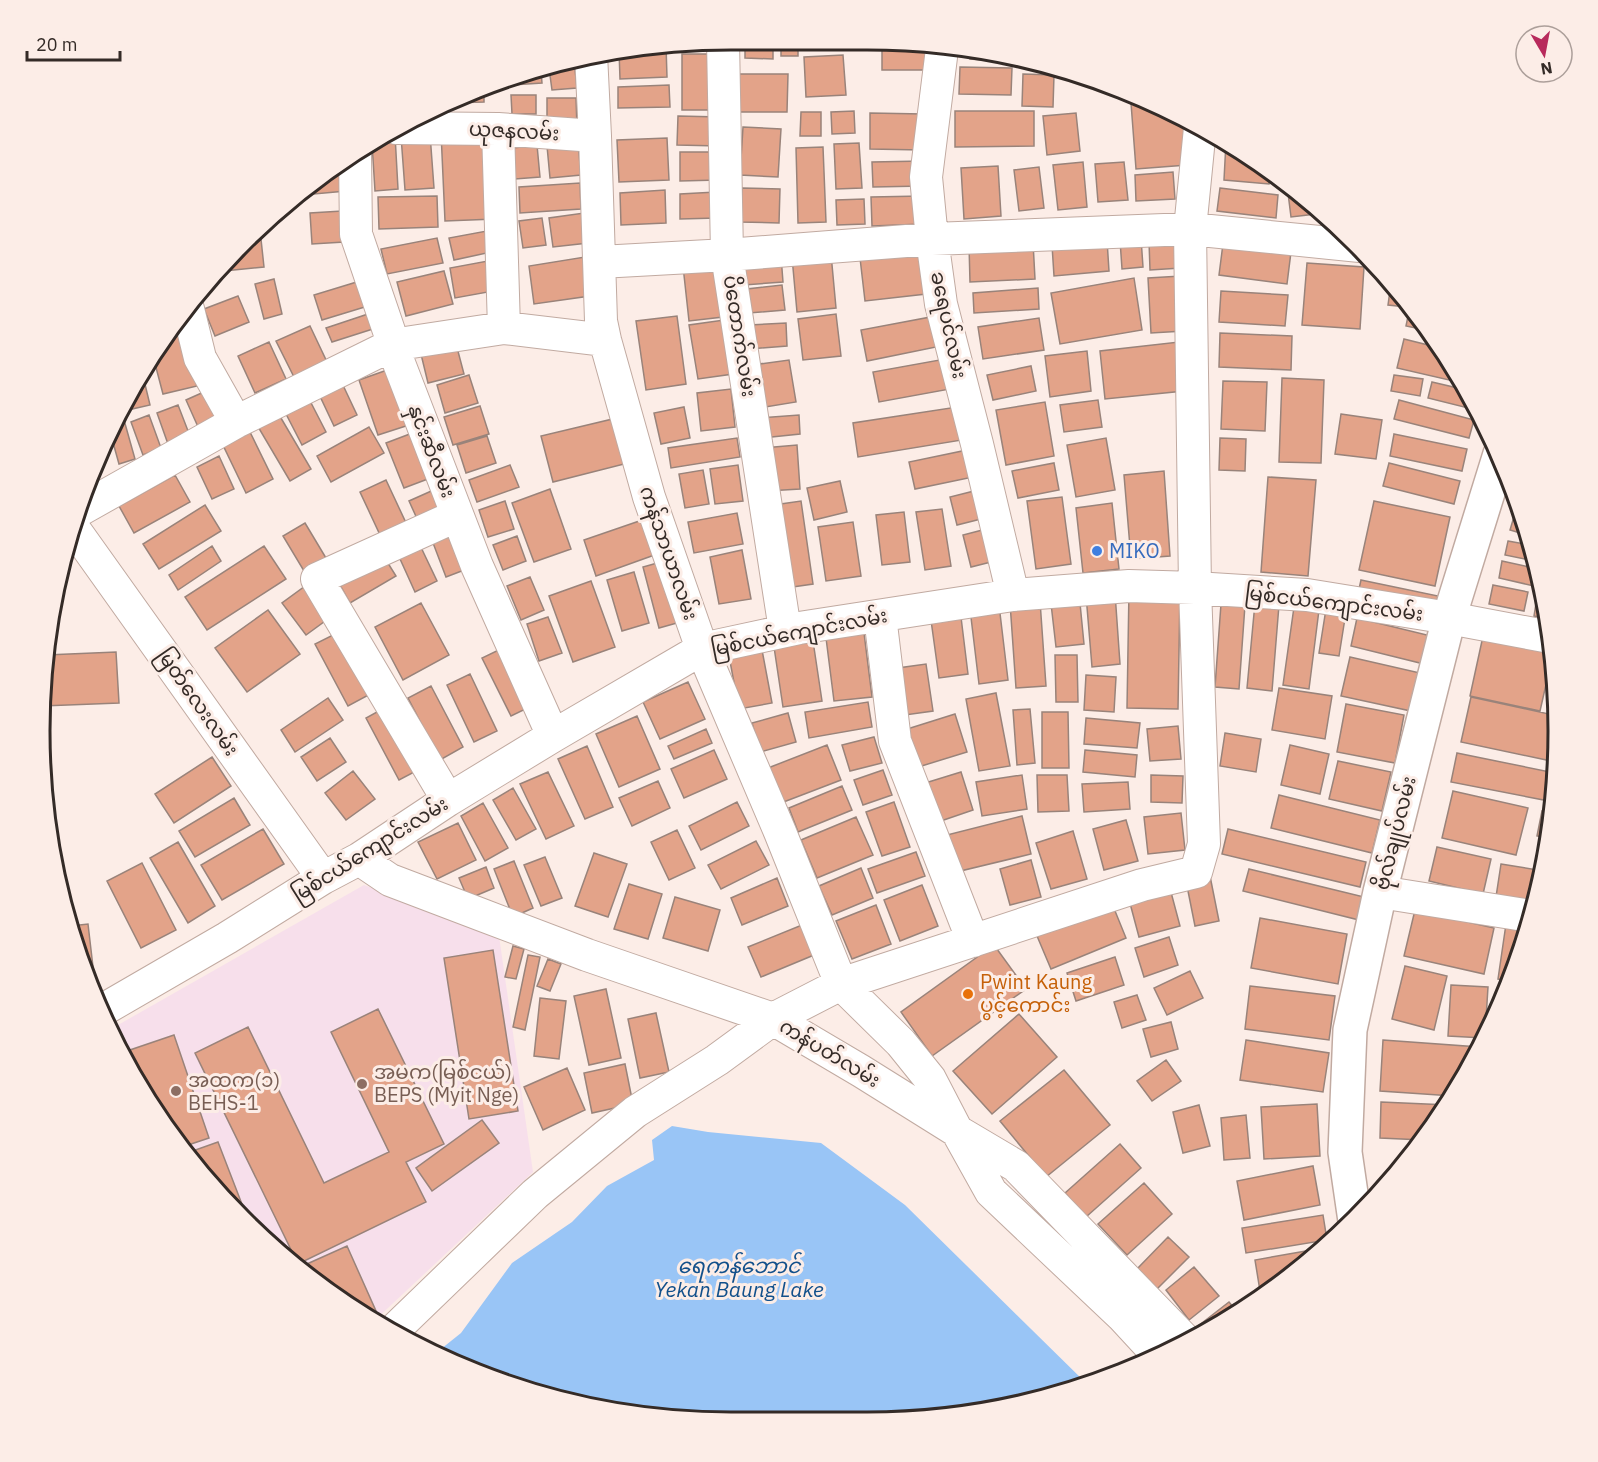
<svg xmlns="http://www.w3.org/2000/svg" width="1598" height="1462" font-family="'IBM Plex Sans','Noto Sans Myanmar',sans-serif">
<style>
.education{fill:#f7dfeb}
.water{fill:#99c5f6}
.building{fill:#e3a389;stroke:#99837a;stroke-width:1.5}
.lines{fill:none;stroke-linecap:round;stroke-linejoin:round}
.minor-casing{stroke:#c1aaa1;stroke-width:34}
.secondary-casing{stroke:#c1aaa1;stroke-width:36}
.minor{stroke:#fff;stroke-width:32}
.secondary{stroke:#fff;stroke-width:33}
.shop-dot{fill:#3f7fe0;stroke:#fcede7;stroke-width:2}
.food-dot{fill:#e8710a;stroke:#fcede7;stroke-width:2}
.education-dot{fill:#8d6e63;stroke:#fcede7;stroke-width:2}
.labels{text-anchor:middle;stroke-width:6;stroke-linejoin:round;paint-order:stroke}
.street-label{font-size:20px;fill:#342b27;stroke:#fcede7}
.shop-label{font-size:20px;fill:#366cbe;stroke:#fcede7;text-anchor:start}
.food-label{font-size:20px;fill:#c56008;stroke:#fcede7;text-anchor:start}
.education-label{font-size:20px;fill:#785e54;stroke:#fcede7;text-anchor:start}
.water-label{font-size:21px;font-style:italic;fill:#12508b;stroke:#fcede7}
.rim{fill:none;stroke:#342b27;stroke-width:3}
</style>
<rect width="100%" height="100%" fill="#fcede7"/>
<!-- education -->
<path class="education" d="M364 885 499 936 533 1172 373 1322 275 1251 182 1152 111 1029Z"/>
<!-- water -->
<path class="water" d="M672 1126 708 1132 821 1143 905 1205 1087 1384 1002 1410 867 1423 641 1417 509 1386 436 1353 461 1333 512 1263 572 1222 607 1186 654 1160 652 1140Z"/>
<!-- building -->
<path class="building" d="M745 40 773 41V59L745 58Z
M781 41 798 42V56H781Z
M666 45 667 77 620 79 619 50Z
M882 47 927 49V70H882Z
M971 51 1002 52 1039 64 970 59Z
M682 54H718L719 110H682Z
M843 55 846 95 806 97 804 57Z
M574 60 577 88 552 90 549 68Z
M960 67 1012 68 1011 95 959 94Z
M541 71 542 83 512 85V81Z
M739 74H788L787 112H739Z
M1023 74 1054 75 1053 107 1022 106Z
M669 85 670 107 618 108V87Z
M484 90V102L447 103Z
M511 95H536V114H512Z
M547 98H576L577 128 547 129Z
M1150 101 1184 119 1187 165 1136 169 1131 103Z
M854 111 855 133 832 134 831 112Z
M955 111H1034V146L955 147Z
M801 112H821V136H800Z
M870 113 923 114 922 150 870 149Z
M1076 113 1080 151 1047 155 1043 116Z
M678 116 720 117 719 146 677 145Z
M743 127 781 129 778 177 740 175Z
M491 130 495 219 445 221 441 132Z
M430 134 434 188 405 190 401 136Z
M385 135H395L398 189 375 191 372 143Z
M667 138 669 180 619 182 617 140Z
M1226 142 1252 156 1270 171 1269 184 1224 180Z
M578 143 581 175 550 178 547 146Z
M859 143 862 188 836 189 834 144Z
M537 145 540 177 515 179 513 148Z
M823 147 826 222 798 223 796 148Z
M680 152H718V180L680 181Z
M343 161 346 191 314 194 313 180Z
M923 161V186L873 187 872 162Z
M1083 162 1087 207 1058 210 1053 165Z
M1124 162 1128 200 1098 202 1095 164Z
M998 166 1001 216 964 219 961 168Z
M1039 167 1044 208 1019 211 1014 170Z
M1173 172 1175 199 1136 201 1135 175Z
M580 183 581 209 520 213 519 187Z
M1287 185 1315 208 1316 214 1291 217Z
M742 188 780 189 779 223 740 222Z
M1220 188 1278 195 1276 218 1217 211Z
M665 190 666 223 621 225 620 193Z
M716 192 717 218 680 219V194Z
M437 196 438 227 379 229 378 197Z
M922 196 923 224 872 226 871 197Z
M864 199 865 224 837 225 836 200Z
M342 211 344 242 312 244 310 213Z
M584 213 588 243 553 247 549 218Z
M542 218 546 245 523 248 519 221Z
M258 230H260L264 267 214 272Z
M492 230 496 251 454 260 449 238Z
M1224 236 1292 244 1287 284 1219 275Z
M437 238 443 263 387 274 381 249Z
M1141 238 1143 267 1122 269 1120 240Z
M1179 239 1181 268 1150 270 1149 241Z
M1107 240 1109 271 1054 276 1052 245Z
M1033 242 1035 279 970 282 969 245Z
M930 250 935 293 865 301 860 258Z
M831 254 836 308 797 312 792 257Z
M591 256 597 295 534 304 529 266Z
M781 256 783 282 744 285 743 258Z
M493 260 499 290 455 298 450 268Z
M717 262 723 317 689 321 683 266Z
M1307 263 1364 267 1360 329 1302 325Z
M444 271 453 304 406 316 397 282Z
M1181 276 1184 331 1151 333 1148 278Z
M1134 278 1142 330 1060 344 1051 293Z
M274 279 282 314 264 319 255 284Z
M360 281 368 306 322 320 314 295Z
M1391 283 1406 302V307L1388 305Z
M782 285 785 310 749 313 747 289Z
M1038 288 1039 309 974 313 973 293Z
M1221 291 1288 295 1285 326 1219 322Z
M238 296 249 322 215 336 204 309Z
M371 313 376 328 332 342 326 328Z
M836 314 841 356 803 360 798 319Z
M677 316 686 384 646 390 636 321Z
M936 316 941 346 867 361 861 330Z
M1408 316 1419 318 1430 331 1406 326Z
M1039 318 1044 350 983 359 978 327Z
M180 320 197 386 163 394 154 360Z
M724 320 733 374 698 379 689 325Z
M786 323 787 346 750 349 749 325Z
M310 326 327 362 294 377 276 341Z
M1220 333 1292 336 1291 370 1219 367Z
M1404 339 1444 349 1462 383 1397 368Z
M455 340 464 374 428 383 420 350Z
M269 342 286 379 255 393 238 356Z
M1179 342 1184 391 1105 399 1100 351Z
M1087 351 1091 391 1050 397 1045 356Z
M945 359 950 389 879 402 873 372Z
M789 360 796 402 759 408 752 365Z
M1031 366 1036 391 993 400 987 375Z
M390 369 409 425 378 435 359 380Z
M469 375 478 403 445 413 437 385Z
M1394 375 1423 379 1420 396 1391 391Z
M143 376 150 405 119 412Z
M1282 378 1324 380 1321 463 1279 462Z
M341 381 357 415 334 426 318 392Z
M1223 381 1267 382 1265 431 1221 429Z
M1432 382 1466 390 1476 410 1428 398Z
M731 389 735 427 701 431 697 393Z
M206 391 219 420 199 429 186 400Z
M308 397 326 432 302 445 284 410Z
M1098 400 1102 427 1064 432 1060 405Z
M1399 400 1474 420 1469 438 1394 419Z
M1045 402 1054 456 1006 465 996 410Z
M178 405 190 436 168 444 157 413Z
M480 406 489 434 453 445 444 417Z
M684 407 690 438 661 444 654 413Z
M957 407 962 440 858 457 853 423Z
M278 413 311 469 290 481 257 425Z
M1341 414 1382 420 1376 459 1335 454Z
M149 415 161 448 143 455 131 422Z
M799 415 800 434 761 438 760 418Z
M621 417 632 462 553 482 541 436Z
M124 420 135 459 119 464 109 428 111 423Z
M369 427 384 453 331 482 317 456Z
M248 428 273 479 246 493 221 441Z
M415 432 433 477 404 488 386 443Z
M1394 434 1467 449 1462 471 1390 456Z
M487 436 496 463 466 473 457 445Z
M737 438 740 457 671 468 668 448Z
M1106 438 1115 490 1076 497 1067 445Z
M1220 438 1246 439 1245 471 1219 470Z
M797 445 800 489 767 491 763 448Z
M972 449 978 476 915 489 909 462Z
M219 456 234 489 212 499 197 467Z
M1054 463 1059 490 1018 498 1012 471Z
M1389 463 1460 481 1454 504 1383 486Z
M510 465 519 487 477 502 469 480Z
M738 465 743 501 715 504 710 469Z
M703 470 709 504 685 508 679 474Z
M1164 471 1170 556 1131 559 1124 475Z
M175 475 190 502 134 533 119 506Z
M1268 477 1316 480 1308 576 1261 572Z
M386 480 407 525 381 537 360 492Z
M840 481 847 512 814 520 807 488Z
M438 488 448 510 419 523 409 501Z
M986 488 993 516 957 525 950 497Z
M550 489 571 549 534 562 512 503Z
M1062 497 1071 564 1036 569 1027 501Z
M505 501 514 529 488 537 479 510Z
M801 501 813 584 779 589 767 506Z
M1374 501 1450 517 1435 586 1359 570Z
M1112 503 1119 569 1083 573 1076 508Z
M1518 503 1527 535 1510 530Z
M205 505 221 531 159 569 143 544Z
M942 509 951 566 925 570 916 512Z
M904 512 910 562 882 565 876 515Z
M737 513 743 544 694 553 688 522Z
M648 518 660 553 596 576 584 540Z
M853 522 861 576 826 581 818 527Z
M305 523 329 563 307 576 283 536Z
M456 525 472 567 446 577 430 535Z
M994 527 1003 559 971 567 963 535Z
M517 536 526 561 503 570 493 545Z
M417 539 437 581 415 592 396 550Z
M1508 541 1530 545 1535 561 1505 555Z
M212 546 221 561 178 590 169 575Z
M264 546 286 579 207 630 185 597Z
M742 550 751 599 719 604 710 557Z
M381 552 396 576 350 603 336 578Z
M668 560 684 621 659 628 643 567Z
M1502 561 1538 569 1543 588 1499 578Z
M634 572 649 623 622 631 607 580Z
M530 577 544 610 521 620 507 586Z
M1361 580 1438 596 1434 614 1357 598Z
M312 581 336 613 306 635 282 603Z
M591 581 615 647 573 662 549 596Z
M1493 585 1528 592 1524 611 1489 604Z
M1129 590 1180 591 1178 709 1127 708Z
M1079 593 1084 644 1056 647 1050 595Z
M1115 593 1120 664 1092 667 1086 595Z
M1537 597 1546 598 1548 618 1534 616Z
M1040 601 1046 686 1016 688 1010 603Z
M421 603 449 655 403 680 375 627Z
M1255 603 1279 605 1272 691 1247 688Z
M1221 604 1245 605 1239 689 1215 687Z
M999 605 1008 680 979 684 970 609Z
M1294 607 1319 610 1309 689 1283 685Z
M960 609 968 674 939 678 930 613Z
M1326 609 1346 612 1339 656 1319 653Z
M268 610 300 654 247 692 215 648Z
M548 617 562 653 539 661 527 624Z
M1357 618 1431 636 1424 664 1351 646Z
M1485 627 1550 641 1552 658 1540 711 1470 696Z
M343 630 376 691 348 706 315 644Z
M864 633 872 697 834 701 826 638Z
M813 641 822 701 783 707 774 647Z
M509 645 538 703 511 716 482 658Z
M762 650 772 703 739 709 729 656Z
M116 652 119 703 42 706 40 686 46 655Z
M1055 655H1077L1078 702H1056Z
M1350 657 1420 673 1411 711 1341 696Z
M926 664 933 711 905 715 898 668Z
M470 674 497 731 474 742 447 685Z
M1086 675 1116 677 1114 712 1084 710Z
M688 682 705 719 660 739 643 702Z
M431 686 463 747 440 760 408 698Z
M1279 688 1332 696 1325 739 1272 730Z
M996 693 1010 766 979 771 966 699Z
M1471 697 1558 716 1559 731 1556 762 1461 742Z
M328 698 343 720 295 752 281 730Z
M868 702 872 727 809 738 805 712Z
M1346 704 1404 715 1395 763 1337 752Z
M386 707 420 769 399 780 366 718Z
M1030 709 1035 763 1017 765 1013 710Z
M1042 712H1068L1069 768H1042Z
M788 713 796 742 760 752 752 723Z
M955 714 967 752 915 768 904 730Z
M637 716 660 769 619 787 596 734Z
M1086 718 1140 723 1137 748 1084 744Z
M1178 726 1181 759 1150 761 1147 729Z
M706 729 712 743 674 759 668 746Z
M1225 733 1261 739 1256 772 1220 766Z
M874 737 882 763 850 771 842 745Z
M330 738 346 762 317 781 301 757Z
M827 745 841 780 781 803 768 768Z
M1290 745 1329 754 1320 794 1281 785Z
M587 746 613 807 585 819 558 759Z
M714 750 727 779 684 798 671 769Z
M1085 750 1137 755 1135 777 1083 772Z
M1457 753 1555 773 1549 801 1451 782Z
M212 757 231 786 174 823 155 794Z
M1338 761 1391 772 1382 811 1329 799Z
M883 770 892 795 863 805 854 780Z
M353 771 375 799 346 820 325 793Z
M548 772 574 826 546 839 520 784Z
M961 772 973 810 935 823 922 784Z
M1022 775 1027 809 982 816 976 782Z
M1037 775H1067L1069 811 1038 812Z
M1151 775 1183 776 1182 803 1151 802Z
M658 781 670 808 632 826 619 798Z
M1128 782 1130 809 1084 812 1082 784Z
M842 786 852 810 798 832 789 808Z
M513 788 536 829 516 840 493 800Z
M1453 791 1528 808 1516 855 1442 838Z
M1279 795 1380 820 1372 853 1271 828Z
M234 798 250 825 195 857 179 831Z
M737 802 749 826 701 850 689 826Z
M894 802 910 847 882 856 866 812Z
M483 803 508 848 485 861 461 816Z
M1542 811 1551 813 1548 838 1537 836Z
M1181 813 1185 850 1148 854 1144 817Z
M1022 816 1031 854 952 873 943 836Z
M856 817 873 855 817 878 801 840Z
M1126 820 1138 861 1104 870 1093 829Z
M458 823 476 860 437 879 418 842Z
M263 829 284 864 222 900 201 865Z
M1228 829 1366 862 1360 887 1222 854Z
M677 830 695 868 669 880 651 842Z
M1073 831 1087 879 1051 889 1036 843Z
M756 841 769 865 721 889 708 865Z
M178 842 215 906 188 923 150 858Z
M1437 847 1491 859 1483 894 1429 881Z
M916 852 925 876 877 893 868 869Z
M594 853 627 864 608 917 575 906Z
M545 857 562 898 541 906 524 865Z
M1031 860 1041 897 1010 905 1000 869Z
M514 861 533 908 513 917 494 869Z
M142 863 176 930 141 948 107 881Z
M1501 864 1544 871 1534 903 1496 897Z
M486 867 494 888 468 899 459 878Z
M861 868 873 898 832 915 819 886Z
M1249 869 1364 897 1359 920 1243 891Z
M1210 876 1219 921 1195 926 1186 881Z
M777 878 788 906 742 925 731 898Z
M1168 881 1180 926 1139 937 1127 892Z
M629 884 662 894 648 939 614 929Z
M922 885 938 926 900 941 884 900Z
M675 897 720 910 708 951 663 938Z
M876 905 891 944 852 959 836 921Z
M1113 906 1126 938 1051 969 1037 936Z
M1415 910 1494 928 1484 974 1404 956Z
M1260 918 1347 934 1338 984 1251 968Z
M88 924 95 984 88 985 71 926Z
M1506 924 1527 927 1511 981 1498 979Z
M802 925 814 955 761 977 748 947Z
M1169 937 1178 965 1144 977 1135 948Z
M994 945 1026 989 932 1056 901 1012Z
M513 946 524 949 516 979 505 977Z
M493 950 518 1111 469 1119 444 958Z
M528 955 540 957 525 1030 513 1027Z
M1115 957 1124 985 1076 1001 1067 973Z
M548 959 561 964 550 991 537 986Z
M1405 966 1447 976 1434 1030 1392 1019Z
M1190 971 1203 998 1167 1015 1154 988Z
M1451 985 1488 987 1485 1035 1484 1038 1448 1036Z
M1250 986 1335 996 1329 1040 1245 1029Z
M606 989 621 1058 589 1065 574 996Z
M1137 995 1146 1020 1122 1028 1114 1002Z
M540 998 566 1001 559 1059 534 1056Z
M378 1009 444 1144 406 1162 426 1202 298 1264 195 1053 248 1027 324 1183 389 1152 331 1032Z
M656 1013 669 1072 640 1078 628 1019Z
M1019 1014 1057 1057 992 1114 953 1071Z
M1171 1022 1178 1049 1151 1057 1143 1029Z
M174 1035 209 1138 179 1148 124 1052Z
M1246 1040 1329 1053 1323 1092 1240 1080Z
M1383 1040 1479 1047 1453 1096 1380 1091Z
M1166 1060 1181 1081 1152 1101 1137 1081Z
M625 1064 633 1104 592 1113 584 1073Z
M567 1068 585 1110 543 1130 524 1087Z
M1064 1070 1110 1125 1046 1177 1000 1121Z
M1381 1102 1448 1105 1442 1116 1423 1140 1380 1138Z
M1317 1104 1320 1156 1264 1159 1261 1107Z
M1199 1105 1210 1146 1183 1153 1173 1112Z
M1246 1115 1250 1158 1224 1160 1221 1118Z
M482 1120 499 1143 432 1191 416 1168Z
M218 1142 250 1225 184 1154Z
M1120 1144 1141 1168 1086 1217 1065 1193Z
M1313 1166 1320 1205 1244 1220 1237 1181Z
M1144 1183 1172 1214 1127 1255 1098 1224Z
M1323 1215 1327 1240 1246 1253 1242 1228Z
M1168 1237 1189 1257 1156 1290 1136 1270Z
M347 1246 376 1311 365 1316 298 1268Z
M1323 1248 1272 1289 1260 1291 1255 1260Z
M1194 1267 1219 1296 1189 1320 1166 1290Z
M1229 1302 1238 1313 1203 1332 1198 1326Z"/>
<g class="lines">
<!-- minor casing -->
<g class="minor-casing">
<path id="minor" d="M723 40 727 255 785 630
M942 49 926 177 932 239 941 304 977 444 1013 595
M591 54 595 136 601 321 605 340 649 497 702 649 780 832 841 984 901 1043 930 1079 957 1131 1016 1166 1186 1341
M396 128 498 129 595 136
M498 129 504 328
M355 154 356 234 389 331 392 345 477 566 553 736
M600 262 727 255 932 239 1190 229 1360 246
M188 309 200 358 236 422
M78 511 236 422 392 345 504 328 605 340
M72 526 323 878
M880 616 895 741 973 941
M448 800 317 579 456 516
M359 859 390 880 482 915 587 955 773 1019 841 984 1142 885 1196 872 1204 844 1195 588 1190 229 1200 128
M1380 892 1531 916
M101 1011 227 938 323 878 359 859 448 800 553 736 702 649 799 628 1013 595 1129 586 1195 588 1307 595 1449 618 1550 637
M391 1333 535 1194 635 1112 717 1060 773 1019 861 1071 957 1131 991 1192 1123 1317 1159 1356"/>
</g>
<!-- secondary casing -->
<g class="secondary-casing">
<path id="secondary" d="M1355 1221 1345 1152 1350 1030 1380 892 1449 618 1500 454"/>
</g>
<!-- minor -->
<use href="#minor" class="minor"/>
<!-- secondary -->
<use href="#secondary" class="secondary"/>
</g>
<!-- markers -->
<circle class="shop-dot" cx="1097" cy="551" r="6"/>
<circle class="food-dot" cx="968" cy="994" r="6"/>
<g class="education-dot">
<circle cx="362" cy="1084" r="6"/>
<circle cx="176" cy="1091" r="6"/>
</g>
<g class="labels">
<!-- street labels -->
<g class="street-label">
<text transform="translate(514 131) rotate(3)" y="7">ယုဇနလမ်း</text>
<text transform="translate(949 325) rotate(78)" y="7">ခရေပင်လမ်း</text>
<text transform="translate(740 336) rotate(81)" y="7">ပိတောက်လမ်း</text>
<text transform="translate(432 451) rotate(69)" y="7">နှင်းဆီလမ်း</text>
<text transform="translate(669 553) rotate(71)" y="7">ကန်သာယာလမ်း</text>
<text transform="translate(1334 603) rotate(7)" y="7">မြစ်ငယ်ကျောင်းလမ်း</text>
<text transform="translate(799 632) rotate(-11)" y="7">မြစ်ငယ်ကျောင်းလမ်း</text>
<text transform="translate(198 702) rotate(55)" y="7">မြတ်လေးလမ်း</text>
<text transform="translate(1395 833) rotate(-76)" y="7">ဗိုလ်ချုပ်လမ်း</text>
<text transform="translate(370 849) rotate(-32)" y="7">မြစ်ငယ်ကျောင်းလမ်း</text>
<text transform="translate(830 1053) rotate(31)" y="7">ကန်ပတ်လမ်း</text>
</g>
<!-- shop labels -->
<g class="shop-label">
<text x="1109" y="558">MIKO</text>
</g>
<!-- food labels -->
<g class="food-label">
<text x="980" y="989">Pwint Kaung<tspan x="980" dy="23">ပွင့်ကောင်း</tspan></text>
</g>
<!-- education labels -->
<g class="education-label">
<text x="374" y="1079">အမက(မြစ်ငယ်)<tspan x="374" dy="23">BEPS (Myit Nge)</tspan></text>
<text x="188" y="1087">အထက(၁)<tspan x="188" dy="23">BEHS-1</tspan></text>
</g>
<!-- water labels -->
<g class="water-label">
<text x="739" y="1273">ရေကန်ဘောင်<tspan x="739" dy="24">Yekan Baung Lake</tspan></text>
</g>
</g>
<!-- crop -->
<path d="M0 0H1598V1462H0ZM731 50H867A681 681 0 0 1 1548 731V731A681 681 0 0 1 867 1412H731A681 681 0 0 1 50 731V731A681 681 0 0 1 731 50Z" fill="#fcede7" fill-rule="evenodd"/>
<path class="rim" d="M731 50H867A681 681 0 0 1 1548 731V731A681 681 0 0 1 867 1412H731A681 681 0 0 1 50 731V731A681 681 0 0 1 731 50Z"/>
<!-- north arrow -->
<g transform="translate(1544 54) rotate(170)"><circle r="28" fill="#fcede7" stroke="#ac9f9a" stroke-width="1.5"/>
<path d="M0-4.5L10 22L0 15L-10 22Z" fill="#b82a5c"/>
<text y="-9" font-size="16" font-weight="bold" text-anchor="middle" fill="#342b27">N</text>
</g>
<!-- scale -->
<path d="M27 51v9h93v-9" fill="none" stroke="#342b27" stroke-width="3"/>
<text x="36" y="51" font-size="18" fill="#342b27" stroke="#fcede7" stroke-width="4.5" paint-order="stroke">20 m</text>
</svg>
